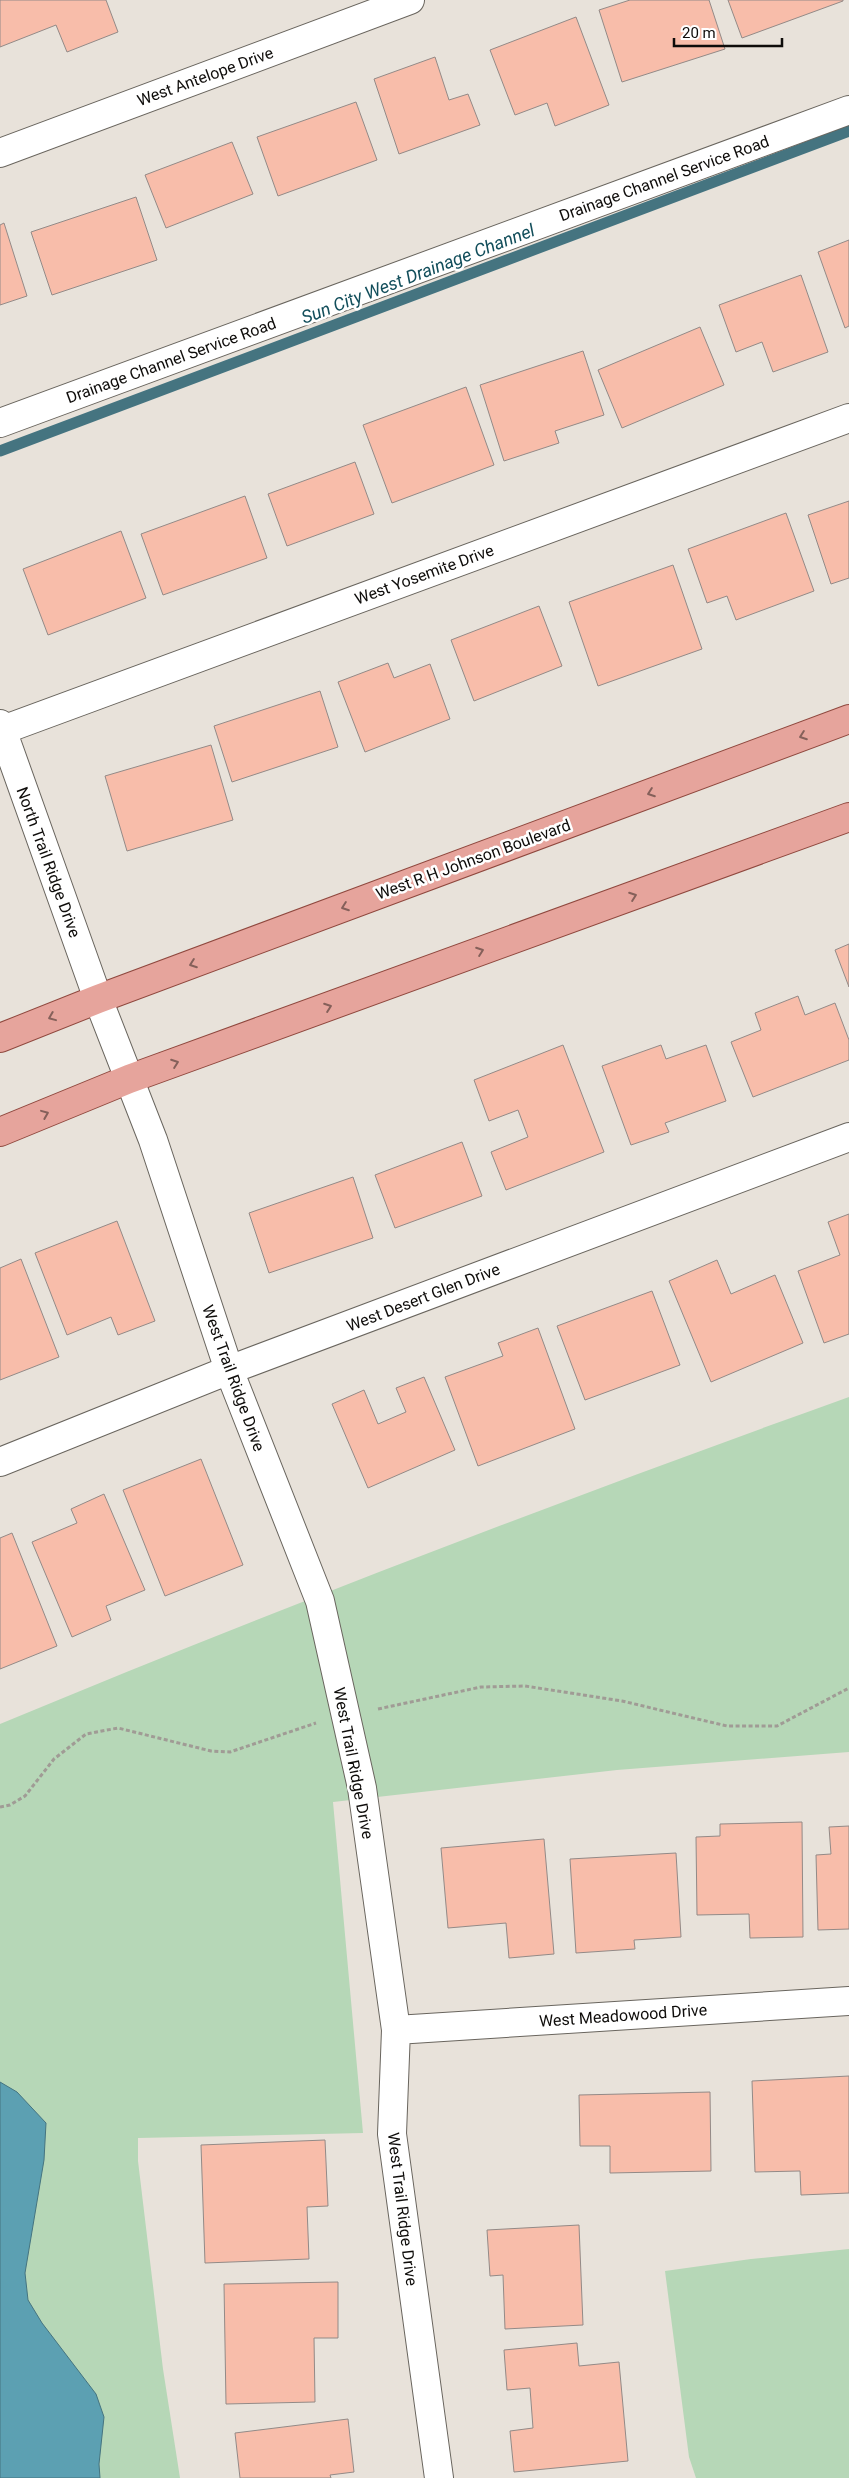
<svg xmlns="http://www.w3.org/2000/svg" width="849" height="2478" font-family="Roboto,sans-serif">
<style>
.green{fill:#b6d7b7}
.water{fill:#5ca0b2;stroke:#457480}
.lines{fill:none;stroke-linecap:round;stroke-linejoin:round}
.stream{stroke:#457480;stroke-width:11}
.building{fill:#f8bdaa;stroke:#938a87}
.minor-casing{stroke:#69655e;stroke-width:30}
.major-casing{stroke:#8f483e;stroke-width:30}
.path{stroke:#a09b95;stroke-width:3;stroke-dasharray:4 2.5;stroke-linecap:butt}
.minor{stroke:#fff;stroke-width:28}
.major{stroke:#e6a49c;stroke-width:28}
.oneway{stroke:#85605a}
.labels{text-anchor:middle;stroke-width:5;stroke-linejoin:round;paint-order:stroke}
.street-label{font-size:16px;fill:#0e0c0a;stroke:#fff}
.water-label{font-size:18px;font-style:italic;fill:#124e5b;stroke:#fff}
</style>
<rect width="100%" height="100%" fill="#e8e2da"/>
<!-- green -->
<path class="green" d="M849 1397V1752L617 1770 333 1802 363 2133 138 2138V2161L163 2369 180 2478H0V1724C280 1608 564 1499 849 1397Z
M849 2249V2478H696L689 2457 665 2271 751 2259Z"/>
<!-- water -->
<path class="water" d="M0 2082 17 2092 46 2123 44 2160 25 2273 28 2300 42 2323 96 2394 104 2417 99 2464 100 2478H0Z"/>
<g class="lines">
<!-- stream -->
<path class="stream" d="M0 451 849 131"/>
</g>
<!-- building -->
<path class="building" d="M0 0H106L118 32 67 52 56 25 0 47Z
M630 0H709L725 49 622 82 599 10Z
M728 0H843V1L742 38Z
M576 17 609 105 555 126 547 103 515 115 490 50Z
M435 57 449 100 468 94 480 125 399 154 374 79Z
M356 102 377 160 278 196 257 137Z
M232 142 253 194 166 228 145 175Z
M136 197 157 260 52 295 31 232Z
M4 223 27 296 0 305V225Z
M849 240V326L845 328 818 252Z
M801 275 828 352 773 372 762 342 736 352 719 305Z
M700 327 724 385 622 428 598 370Z
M583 351 604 415 555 431 559 443 504 461 480 385Z
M466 387 494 465 392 503 363 425Z
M355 462 374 514 287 546 268 494Z
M245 496 267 558 163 595 141 534Z
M849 501V578L831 584 808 515Z
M786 513 814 591 736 620 727 596 707 603 688 549Z
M121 531 146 598 48 635 23 569Z
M673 565 702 649 598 686 569 602Z
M539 606 562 666 474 701 451 640Z
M388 663 394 678 430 664 450 719 365 752 338 682Z
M320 691 338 747 232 782 214 726Z
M211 745 233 820 127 851 105 776Z
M849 944V987L835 950Z
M798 996 805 1015 835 1003 849 1040V1060L753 1097 731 1042 761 1030 755 1013Z
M563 1045 604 1152 506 1190 491 1152 528 1137 518 1110 489 1121 474 1080Z
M661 1045 666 1059 706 1045 726 1101 665 1123 669 1132 631 1145 602 1066Z
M462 1142 482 1196 395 1228 375 1175Z
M353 1177 373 1238 269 1273 249 1213Z
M849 1214V1334L824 1343 798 1271 840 1255 828 1222Z
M117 1221 155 1321 118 1335 111 1317 67 1335 35 1253Z
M21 1259 59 1357 0 1380V1268Z
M717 1260 731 1294 775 1275 803 1343 711 1382 669 1281Z
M652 1291 680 1365 585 1400 557 1326Z
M538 1328 575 1429 478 1466 445 1377 503 1356 498 1343Z
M424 1377 455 1450 368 1488 332 1404 364 1390 378 1424 406 1412 396 1388Z
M201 1459 243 1565 165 1596 123 1490Z
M104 1494 145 1590 106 1606 111 1620 72 1637 32 1542 77 1523 71 1509Z
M12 1533 57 1646 0 1669V1538Z
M802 1822 803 1937 750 1938 749 1914 697 1915 696 1837 720 1836V1824Z
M849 1826V1929L818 1930 816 1855 831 1854 829 1827Z
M544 1839 554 1954 509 1958 506 1923 448 1928 441 1848Z
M676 1853 681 1937 634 1940 635 1949 576 1953 570 1859Z
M849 2076V2193L801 2195 800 2171 755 2172 752 2081Z
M710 2092 711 2171 610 2173V2146H580L579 2095Z
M325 2140 328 2206 307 2207 309 2259 205 2263 201 2145Z
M579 2225 583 2325 505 2329 503 2275 490 2276 487 2230Z
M338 2282V2338H314L315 2402 226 2404 224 2284Z
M577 2343 579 2366 619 2362 628 2461 514 2472 510 2431 533 2428 530 2388 507 2390 504 2350Z
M348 2419 354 2472 330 2475 331 2478H240L235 2433Z"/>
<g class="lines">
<!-- minor casing -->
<g class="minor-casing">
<path id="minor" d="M0 153 410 0
M0 423 849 110
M0 724 98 999 153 1140 229 1370 320 1601 362 1788 396 2030 392 2134 439 2478
M0 731 849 418
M0 1462 229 1370 849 1137
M396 2030 849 2001"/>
</g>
<!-- major casing -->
<g class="major-casing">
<path id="major" d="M0 1038 98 999 849 719
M0 1132 129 1079 849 817"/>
</g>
<!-- path -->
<path class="path" d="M378 1709 481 1687 525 1686 622 1701 727 1726H777L849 1688
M0 1807 10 1805 25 1796 54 1759 86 1734 118 1728 211 1751 230 1752 316 1723"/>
<!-- minor -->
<use href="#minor" class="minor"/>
<!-- major -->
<use href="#major" class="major"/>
</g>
<!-- one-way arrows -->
<defs><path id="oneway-chevron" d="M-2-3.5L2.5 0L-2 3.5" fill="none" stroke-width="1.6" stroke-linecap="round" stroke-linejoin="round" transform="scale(1.25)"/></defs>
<g class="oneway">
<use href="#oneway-chevron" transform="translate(803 736) rotate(160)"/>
<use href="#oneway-chevron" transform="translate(651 793) rotate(160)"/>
<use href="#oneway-chevron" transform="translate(633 896) rotate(-20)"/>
<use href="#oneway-chevron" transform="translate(345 907) rotate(160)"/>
<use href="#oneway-chevron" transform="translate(480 951) rotate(-20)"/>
<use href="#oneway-chevron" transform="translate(193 964) rotate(160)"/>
<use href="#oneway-chevron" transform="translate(328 1007) rotate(-20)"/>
<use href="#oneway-chevron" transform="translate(52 1017) rotate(158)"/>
<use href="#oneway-chevron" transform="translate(175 1063) rotate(-20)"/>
<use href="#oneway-chevron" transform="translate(45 1114) rotate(-22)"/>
</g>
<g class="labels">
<!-- street labels -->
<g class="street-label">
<text transform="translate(205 76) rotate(-20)" y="6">West Antelope Drive</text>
<text transform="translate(664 178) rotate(-20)" y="6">Drainage Channel Service Road</text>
<text transform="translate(171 360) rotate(-20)" y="6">Drainage Channel Service Road</text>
<text transform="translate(424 574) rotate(-20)" y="6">West Yosemite Drive</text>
<text transform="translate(473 859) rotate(-20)" y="6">West R H Johnson Boulevard</text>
<text transform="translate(49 862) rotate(70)" y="6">North Trail Ridge Drive</text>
<text transform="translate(423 1297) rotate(-21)" y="6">West Desert Glen Drive</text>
<text transform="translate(234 1378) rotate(70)" y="6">West Trail Ridge Drive</text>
<text transform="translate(354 1763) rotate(79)" y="6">West Trail Ridge Drive</text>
<text transform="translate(623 2015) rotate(-4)" y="6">West Meadowood Drive</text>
<text transform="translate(403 2209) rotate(83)" y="6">West Trail Ridge Drive</text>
</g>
<!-- water labels -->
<g class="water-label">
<text transform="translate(418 274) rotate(-21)" y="6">Sun City West Drainage Channel</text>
</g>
</g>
<!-- scale -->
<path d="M674 38v8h108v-8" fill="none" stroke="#0e0c0a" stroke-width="2.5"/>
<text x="682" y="38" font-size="15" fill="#0e0c0a" stroke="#ffffff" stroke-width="4" paint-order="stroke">20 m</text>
</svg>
